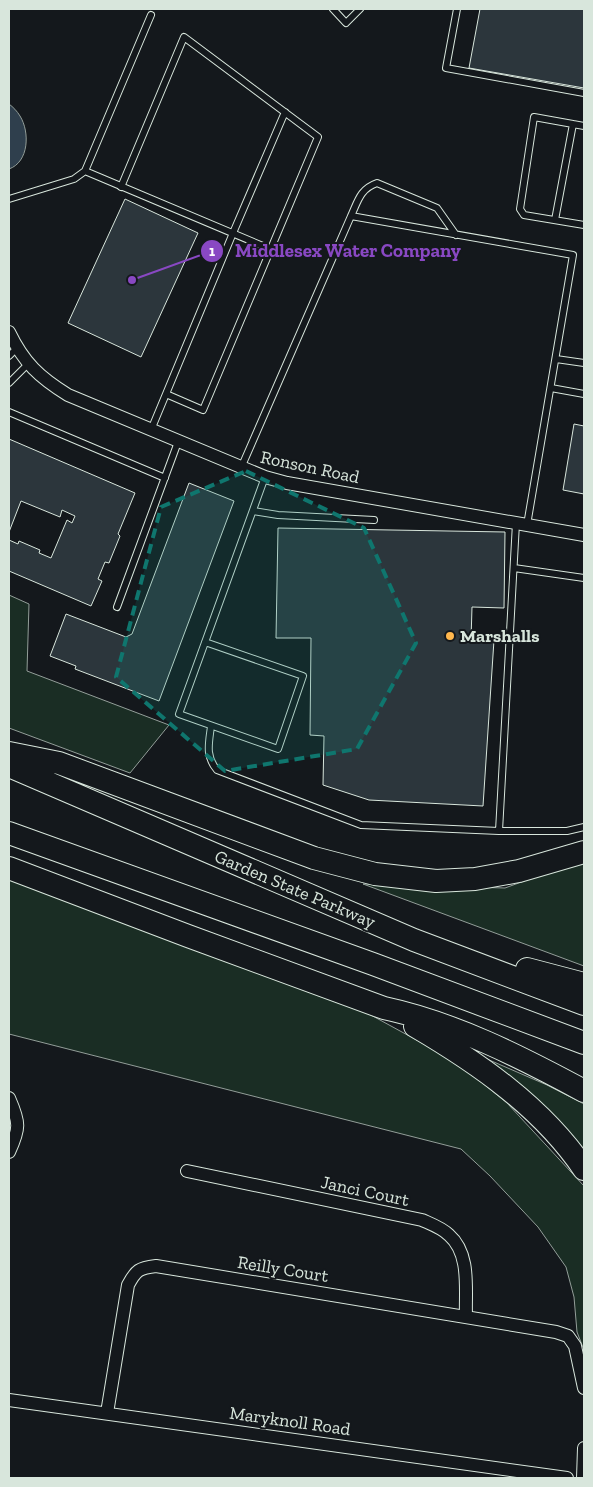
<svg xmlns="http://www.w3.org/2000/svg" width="593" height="1487" font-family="'Zilla Slab',serif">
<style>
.green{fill:#1a2d24;stroke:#939e99}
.water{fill:#2f3f4d;stroke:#939e99}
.building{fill:#2c363c;stroke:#d8e6dc}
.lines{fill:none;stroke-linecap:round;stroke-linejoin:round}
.service-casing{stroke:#d8e6dc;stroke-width:8}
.minor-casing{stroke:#d8e6dc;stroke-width:14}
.motorway-casing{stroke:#d8e6dc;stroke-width:24}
.service{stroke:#14181c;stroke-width:6}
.minor{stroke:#14181c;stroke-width:12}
.motorway{stroke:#14181c;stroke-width:22}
.marked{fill:#0f766e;fill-opacity:0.2;stroke:#0f766e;stroke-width:4;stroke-dasharray:10 6;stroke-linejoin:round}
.poi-dot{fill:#ffb74d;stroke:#14181c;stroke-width:2}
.labels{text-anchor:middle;stroke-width:4;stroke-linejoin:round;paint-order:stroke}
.street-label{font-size:18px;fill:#d8e6dc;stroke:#14181c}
.poi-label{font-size:18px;font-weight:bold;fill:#d8e6dc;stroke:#14181c;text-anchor:start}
.leader{fill:none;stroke:#8948c3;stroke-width:2}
.callout-dot{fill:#8948c3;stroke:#14181c;stroke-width:2}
.mark-label{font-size:15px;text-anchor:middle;font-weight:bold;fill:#fff}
.callout-label{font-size:19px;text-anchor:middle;font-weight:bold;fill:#8948c3;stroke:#14181c;stroke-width:4;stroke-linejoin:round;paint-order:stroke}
</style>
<rect width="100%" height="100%" fill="#14181c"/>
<!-- green -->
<path class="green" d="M9 595 29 604 27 671 169 725 130 773 9 728Z
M584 859V966L363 884 505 888Z
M9 879 369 1014 455 1061 507 1103 584 1186V1350L577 1332 574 1297 566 1267 538 1227 490 1176 461 1149 9 1034Z
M480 1056 547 1085 584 1104V1158Z"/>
<!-- water -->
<path class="water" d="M9 104C13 107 17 111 20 116 30 132 29 162 9 169Z"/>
<!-- building -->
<path class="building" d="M480 9H584V88L469 68Z
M125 199 198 233 141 357 68 323Z
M574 424 584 426V494L563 490Z
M9 439 135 493 118 534 120 536 109 563 105 562 98 579 102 581 91 606 9 571V540L18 544 19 541 40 550 39 553 51 558 67 520 72 523 75 516 62 510 60 517 21 501 9 532Z
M189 483 234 501 159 701 75 669 76 666 50 656 66 614 126 637 132 634Z
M278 528 505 532 504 608 472 607 471 640H494L483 806 369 800 323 785 324 736 310 735 311 638H276Z"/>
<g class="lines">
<!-- service casing -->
<g class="service-casing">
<path id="service" d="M333 9 346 23 360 9
M457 9 446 68 584 93
M584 126 534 117 520 209 524 215 584 225
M85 171 270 249
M121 187 184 37 318 137 203 410 166 394
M9 199 74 179 85 171 151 15
M351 216C358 201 360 189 377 183L437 208 456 235
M555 220 573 124
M9 356 17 348
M556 359 584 363
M9 383 28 364
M551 388 584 394
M9 412 165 478
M151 430 233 233 285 112
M241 468 351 216 573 255 527 525
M253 511 278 515 374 520
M514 568 584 578
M117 607 178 442
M205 642 303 676 278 749 179 714 265 477
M211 726C209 743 205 756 217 770L361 825 499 831H567L584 827
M499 831 516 523"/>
</g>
<!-- minor casing -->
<g class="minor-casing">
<path id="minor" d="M9 332C24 363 39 377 68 395L265 477 287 483 584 535
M9 1098C20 1123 20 1128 9 1152
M187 1171 422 1220C431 1224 442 1228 449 1235 471 1254 465 1290 466 1316
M9 1400 567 1478
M107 1413 128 1285C136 1270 139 1268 156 1266L556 1332 568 1336 575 1346 584 1388
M583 1478 584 1448"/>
</g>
<!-- motorway casing -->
<g class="motorway-casing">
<path id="motorway" d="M9 753 59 763 314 858 375 874 436 881 475 879 519 871 584 852
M9 766 414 940 584 1004
M9 833 373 964 584 1043
M9 868 188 936 384 1008C454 1023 521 1057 584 1091
M527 969 584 984
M415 1026C478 1063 542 1107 584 1169"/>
</g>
<!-- service -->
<use href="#service" class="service"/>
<!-- minor -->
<use href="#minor" class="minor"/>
<!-- motorway -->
<use href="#motorway" class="motorway"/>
</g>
<!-- marked area -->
<path class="marked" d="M246 471 364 528 416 643 357 749 225 771 116 677 161 507Z"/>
<!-- markers -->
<circle class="poi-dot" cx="450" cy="636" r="5"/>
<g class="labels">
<!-- street labels -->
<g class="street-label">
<text transform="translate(310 467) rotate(12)" y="6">Ronson Road</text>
<text transform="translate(295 889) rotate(23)" y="6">Garden State Parkway</text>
<text transform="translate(365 1191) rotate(12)" y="6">Janci Court</text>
<text transform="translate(283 1269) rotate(9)" y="6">Reilly Court</text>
<text transform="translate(290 1421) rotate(8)" y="6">Maryknoll Road</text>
</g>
<!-- poi labels -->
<g class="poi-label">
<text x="460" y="642">Marshalls</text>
</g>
</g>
<!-- callouts -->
<path class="leader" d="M132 280L212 251"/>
<g class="callout-dot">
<circle cx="132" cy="280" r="5"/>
<circle cx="212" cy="251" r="12"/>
</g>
<g class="mark-label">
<text x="212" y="256">1</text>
</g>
<g class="callout-label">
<text x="348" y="257">Middlesex Water Company</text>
</g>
<!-- border -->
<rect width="593" height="1487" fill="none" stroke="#d8e6dc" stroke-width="20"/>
</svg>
